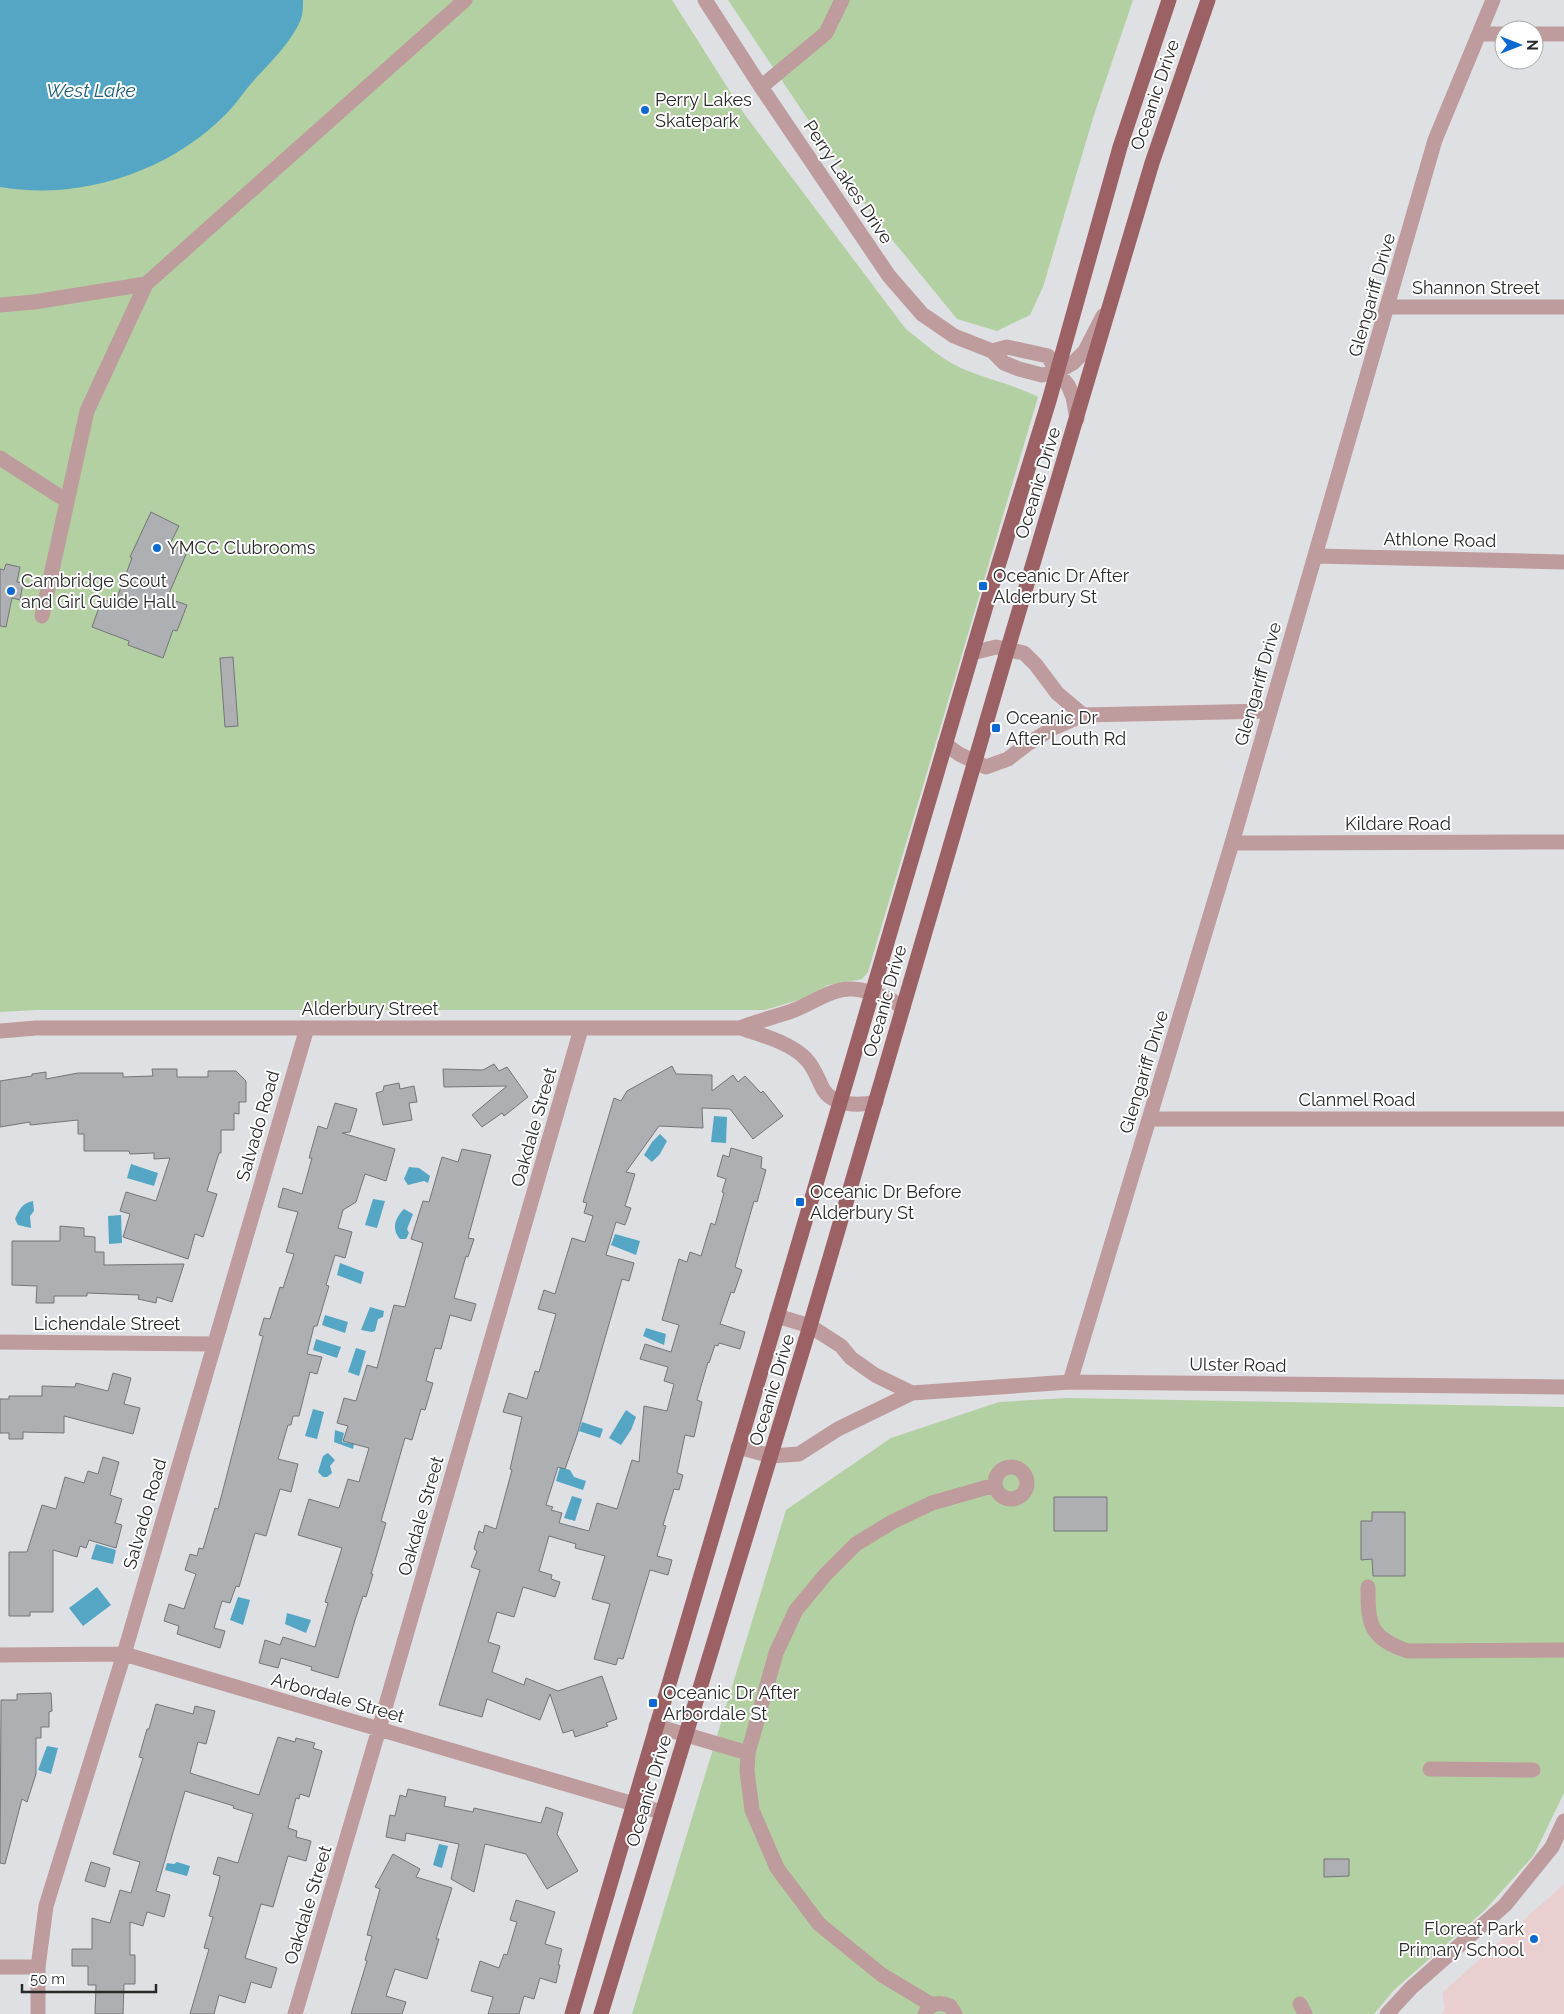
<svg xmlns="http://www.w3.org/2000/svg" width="1564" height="2014" font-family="Raleway,sans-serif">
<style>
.education{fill:#e9cfd0}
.green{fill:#b3d0a2}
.water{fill:#55a6c5}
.building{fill:#aeafb2;stroke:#747578}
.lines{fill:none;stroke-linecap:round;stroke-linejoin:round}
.minor{stroke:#be9b9c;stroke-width:15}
.major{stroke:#9c6164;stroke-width:15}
.poi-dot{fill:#0d69d2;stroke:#fff;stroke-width:2}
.labels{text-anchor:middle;stroke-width:4;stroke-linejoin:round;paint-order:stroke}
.street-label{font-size:18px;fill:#29292a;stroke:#fff}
.poi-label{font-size:18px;fill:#29292a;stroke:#fff;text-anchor:start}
.water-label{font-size:19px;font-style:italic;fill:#1f5f75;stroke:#fff}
</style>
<rect width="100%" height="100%" fill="#dee0e3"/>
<!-- education -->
<path class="education" d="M1564 1884V2014H1441L1445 2010 1442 1993Z"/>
<!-- green -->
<path class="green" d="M0 0H672L745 115 905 328C922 342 939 357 959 367 985 379 1013 384 1038 397L868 972 862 979 828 985 802 999 765 1010H37L0 1012Z
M728 0H1133L1093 118 1043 287 1030 315 997 331 957 319 872 215Z
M1067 1398 1564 1407V1793L1534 1855 1485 1910 1394 1990 1374 2014H632L786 1510 891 1438 999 1402Z"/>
<!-- water -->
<path class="water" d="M0 0H303C303 6 303 13 301 19 292 41 271 62 255 79 245 90 237 103 226 114 169 172 80 201 0 187Z
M714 1116 727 1117 726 1143 711 1142Z
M660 1134 667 1141 660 1154 652 1162 644 1155 652 1142Z
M131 1164 158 1173 154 1186 127 1178Z
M409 1167 419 1168 430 1176 428 1183 424 1181 408 1185 404 1179Z
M373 1199 385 1201 377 1228 365 1225Z
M33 1201 34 1211 30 1216 31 1228 18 1225 15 1219C19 1210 22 1203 33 1201Z
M404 1209 413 1214 407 1229 409 1233 406 1239H400C391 1229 395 1218 404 1209Z
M121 1215 122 1243 109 1244 108 1216Z
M615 1234 640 1241 636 1255 611 1245Z
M340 1263 364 1272 361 1284 337 1275Z
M370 1307 384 1311 383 1317 378 1319 375 1331 372 1332 361 1330Z
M325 1315 348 1322 345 1333 322 1325Z
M646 1328 666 1334 664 1345 643 1336Z
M316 1339 341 1347 337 1358 313 1350Z
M356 1348 366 1351 359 1376 348 1372Z
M313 1409 324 1412 317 1439 305 1436Z
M626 1410 636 1417 631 1430 621 1445 609 1438Z
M582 1422 603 1429 600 1438 579 1431Z
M335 1430 344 1433 342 1442 354 1444 353 1449 334 1442Z
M328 1453 335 1460 330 1466 332 1473 327 1477H323L318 1472 323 1456Z
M560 1467 570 1470 574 1477 586 1481 583 1490 556 1481Z
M572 1496 582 1499 575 1521 564 1518Z
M96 1544 116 1550 113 1564 91 1559Z
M97 1587 111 1605 83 1626 69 1608Z
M238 1597 250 1600 243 1625 230 1620Z
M287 1613 311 1620 306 1633 285 1624Z
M47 1746 58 1748 51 1774 38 1770Z
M439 1844 448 1846 442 1868 433 1865Z
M177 1862 190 1866 187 1876 165 1870 167 1863 174 1864Z"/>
<!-- building -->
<path class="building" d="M151 512 179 526 170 544 187 552 167 598 187 605 177 631 173 630 163 658 128 645 129 641 92 627 102 599 115 603 132 558 130 557Z
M6 564 20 567 17 582 23 583 20 600 12 598 6 627 0 626V569L4 570Z
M233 657 238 726 225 727 220 658Z
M494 1064 499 1071 507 1067 528 1097 504 1116 502 1113 482 1127 472 1115 507 1086 444 1087 443 1069 483 1070Z
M672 1066 676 1074 712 1075V1091L733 1075 738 1082 745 1076 761 1093 763 1091 783 1116 753 1139 730 1109 702 1108 703 1128 659 1126 626 1172 635 1174 625 1206 631 1208 625 1225 616 1222 606 1255 634 1263 629 1281 622 1279 577 1435 565 1469 558 1467 546 1505 553 1507 551 1510 562 1513 559 1523 589 1531 597 1503 617 1509 632 1460 639 1462 644 1406 667 1411 674 1384 664 1381 668 1367 640 1359 645 1344 671 1352 679 1325 662 1320 679 1259 687 1262 690 1252 701 1256 711 1223 715 1225 724 1193 722 1192 726 1179 717 1176 723 1155 729 1157 731 1148 762 1157 761 1168 766 1170 757 1202 754 1201 735 1267 742 1270 734 1293 731 1292 720 1324 745 1332 740 1349 719 1343 718 1346 715 1345 709 1363 708 1362 697 1400 702 1402 694 1437 685 1435 677 1473 683 1475 679 1490 674 1489 663 1525 666 1526 657 1556 672 1560 668 1575 650 1570 623 1659 618 1658 616 1665 594 1659 610 1604 592 1599 605 1556 575 1548 576 1544 549 1536 539 1571 552 1575 551 1579 560 1582 555 1597 523 1587 514 1617 497 1612 488 1642 500 1646 492 1672 524 1685 526 1678 558 1691 602 1676 617 1719 606 1723 608 1726 575 1737 573 1730 563 1733 550 1694 540 1720 487 1699 482 1717 439 1705 480 1570 471 1567 477 1551 474 1549 479 1531 483 1533 485 1525 496 1529 512 1470 510 1469 522 1417 503 1412 509 1393 527 1399 535 1371 539 1372 556 1314 538 1309 544 1290 555 1294 572 1238 585 1242 593 1216 584 1213 587 1203 583 1202 614 1098 621 1101 627 1091Z
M152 1069H177V1077H208V1071H236L246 1081V1102H239V1114L234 1113V1130H221V1153H219L207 1191 217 1194 203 1237 195 1234 188 1259 123 1237 130 1214 120 1211 126 1192 156 1201 170 1158 154 1159V1153L130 1154 129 1151H84V1134H78V1120L30 1125V1122L0 1127V1081L32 1076V1074L46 1072V1079L78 1073H123V1077L153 1076Z
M399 1083 400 1089 414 1086 417 1102 409 1103 412 1120 383 1125 376 1093 383 1091 384 1086Z
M335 1103 357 1109 350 1132 342 1133 395 1149 386 1181 365 1174 356 1202 343 1210 338 1228 352 1232 345 1258 335 1255 326 1285 329 1286 317 1326H314L307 1354 322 1357 317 1374 310 1372 299 1416H293L291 1425H288L278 1459 298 1464 291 1492 280 1489 266 1536 255 1533 239 1587 236 1586 230 1603 222 1601 214 1628 225 1631 220 1648 177 1634 179 1626 164 1621 169 1604 184 1609 196 1574 185 1570 190 1554 197 1556 199 1548 203 1549 215 1508 218 1509 263 1336 259 1335 264 1318 270 1319 280 1287 283 1288 294 1254 286 1252 298 1212 278 1207 283 1188 302 1194 312 1158H309L318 1126 327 1129Z
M462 1149 491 1155 468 1238 474 1239 468 1257 466 1256 454 1298 476 1304 471 1321 450 1315 441 1349 435 1348 426 1381 433 1383 425 1410 421 1409 412 1440 405 1438 381 1521 386 1523 371 1574H373L366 1597 363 1596 355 1620 338 1678 311 1670 312 1667 281 1658 278 1668 259 1663 265 1640 280 1645 283 1637 315 1647 328 1603 325 1602 342 1548 298 1535 309 1499 339 1508 348 1479 359 1482 369 1448 343 1441 348 1426 337 1423 344 1398 356 1401 367 1365 377 1368 394 1305 405 1307 423 1243 411 1239 423 1201 429 1202 442 1157 458 1162Z
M60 1226 84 1228V1236L95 1237V1252H104V1265L184 1264 172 1302 157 1297 156 1303 138 1299 139 1295 87 1293V1296H54V1303H36L37 1286 12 1285V1241H60Z
M113 1373 131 1378 124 1404 140 1408 133 1434 64 1416V1433L23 1432V1439H9V1433H0V1399H9V1396H42V1386L75 1387 76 1383 108 1391Z
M103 1457 119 1462 110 1495 122 1499 115 1523 122 1525 116 1548 89 1540 86 1548 80 1546 77 1557 53 1550V1612H30V1616H9V1552H27L42 1505 56 1509 65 1477 84 1483 88 1471 98 1474Z
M1054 1497H1107V1531H1054Z
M1372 1512H1405V1576H1373L1372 1559 1361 1560V1521H1372Z
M51 1693 52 1711 49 1712V1727H41V1738H36V1774L27 1802 22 1799 5 1864 0 1863 1 1700H17V1694Z
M156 1704 193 1714 195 1706 215 1711 206 1744 198 1742 190 1773 259 1795 278 1737 295 1742 296 1738 315 1743 313 1748 322 1751 309 1797 300 1794 299 1799 296 1798 288 1828 297 1831 296 1837 311 1841 306 1861 288 1856 273 1907 261 1904 245 1958 277 1968 271 1988 251 1982 245 2003 219 1995 214 2014H190L209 1949 204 1948 213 1917 209 1916 218 1885 220 1876 213 1874 218 1857 238 1863 253 1814 233 1808 234 1806 185 1791 156 1891 170 1895 164 1917 147 1912 143 1926 130 1922V1955H135V1984H124L123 2014H95L96 1985H88V1966H72V1949H92V1918L110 1923 120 1890 131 1893 140 1862 113 1854 143 1758 139 1757 147 1729H149Z
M408 1789 446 1797 444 1806 473 1812 474 1808 541 1823 546 1807 563 1813 557 1834 578 1871 547 1889 526 1854 485 1844 474 1892 451 1879 459 1844 406 1833 405 1841 386 1837 390 1815 395 1816 400 1795 406 1797Z
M393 1854 420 1869 416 1877 452 1888 436 1939H439L427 1979 395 1969 386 1996 406 2002 402 2014H351L367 1961 365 1960 372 1936 367 1935 380 1889 375 1887Z
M1324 1859H1349V1876L1324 1877Z
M91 1862 110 1868 105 1887 85 1881Z
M516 1900 555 1912 545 1944 562 1949 558 1965H560L556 1983 540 1978 534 1999 524 1996 519 2014H488L493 1997 471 1991 480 1961 499 1968 504 1954 507 1955 517 1922 510 1920Z"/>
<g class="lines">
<!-- minor -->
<path class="minor" d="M705 0 761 87 889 276 922 314 954 336 992 351 1004 363 1019 369 1042 375 1057 372 1073 363 1085 351 1103 316
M1480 34H1504
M1534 34H1564
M761 87 826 33 842 0
M0 305 34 302 146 284
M1388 307H1564
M992 351 1007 347 1048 356 1057 372 1068 385 1073 397 1077 419
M0 458 67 501
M1315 556 1564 562
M42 616 87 411 146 284 465 0
M972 653 996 647 1024 653 1036 665 1057 693 1083 715
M945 744 959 754 986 767 1008 759 1026 745 1053 728 1083 715 1270 711
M1232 843 1564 842
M740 1028C757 1021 775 1017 792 1011 823 999 837 981 872 993 884 996 894 1000 903 1008
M0 1031 36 1028H740C761 1035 790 1042 806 1059 814 1067 818 1079 823 1089 833 1106 859 1106 876 1102
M1150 1119H1564
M777 1316 810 1326 841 1346 851 1358 875 1375 912 1393
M0 1342 214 1344
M1070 1382 1232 843 1435 140 1493 0
M738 1447 771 1456 799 1454 838 1429 912 1393 1070 1382 1564 1387
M995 1483a16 16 0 1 1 32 0a16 16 0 1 1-32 0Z
M1368 1587C1368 1624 1369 1638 1408 1651L1564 1650
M0 1655 124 1654 661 1812
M656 1726 748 1753
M1430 1769 1533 1770
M0 1967H38
M1300 2004 1305 2014
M932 2005 882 1975 819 1924 777 1868 752 1810 747 1771 748 1753 776 1653 796 1610 826 1574 856 1544 892 1522 932 1503 995 1485
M38 2014V1967L46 1906 124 1654 307 1028
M295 2014 379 1729 581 1029
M925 2014C930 2003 939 2001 950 2006L955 2014
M1387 2014 1411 1988 1505 1905 1552 1847 1564 1821"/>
<!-- major -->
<path class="major" d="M572 2014 991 589 1049 401 1120 147 1169 0
M601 2014 810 1326 1008 648 1152 163 1208 0"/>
</g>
<!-- markers -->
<g class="poi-dot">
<circle cx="645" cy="110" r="5"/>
<circle cx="157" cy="548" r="5"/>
<rect x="978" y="581" width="10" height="10" rx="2.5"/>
<circle cx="11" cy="591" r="5"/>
<rect x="991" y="723" width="10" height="10" rx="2.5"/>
<rect x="795" y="1197" width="10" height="10" rx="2.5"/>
<rect x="648" y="1698" width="10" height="10" rx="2.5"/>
<circle cx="1534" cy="1939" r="5"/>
</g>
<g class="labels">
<!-- street labels -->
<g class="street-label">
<text transform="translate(1155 95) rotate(-71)" y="6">Oceanic Drive</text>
<text transform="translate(848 182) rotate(56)" y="6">Perry Lakes Drive</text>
<text x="1476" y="294">Shannon Street</text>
<text transform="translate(1372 295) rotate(-74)" y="6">Glengariff Drive</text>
<text transform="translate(1038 483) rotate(-73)" y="6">Oceanic Drive</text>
<text transform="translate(1440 540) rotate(1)" y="6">Athlone Road</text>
<text transform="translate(1258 684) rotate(-74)" y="6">Glengariff Drive</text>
<text x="1398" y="830">Kildare Road</text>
<text transform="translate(885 1001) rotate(-74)" y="6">Oceanic Drive</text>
<text x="370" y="1015">Alderbury Street</text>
<text transform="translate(1144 1072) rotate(-73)" y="6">Glengariff Drive</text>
<text x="1357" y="1106">Clanmel Road</text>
<text transform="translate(258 1126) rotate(-74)" y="6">Salvado Road</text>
<text transform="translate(534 1127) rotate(-74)" y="6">Oakdale Street</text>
<text x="107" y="1330">Lichendale Street</text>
<text transform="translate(1238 1365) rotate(1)" y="6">Ulster Road</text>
<text transform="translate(772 1390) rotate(-73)" y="6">Oceanic Drive</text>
<text transform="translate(145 1514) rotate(-74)" y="6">Salvado Road</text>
<text transform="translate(421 1516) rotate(-74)" y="6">Oakdale Street</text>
<text transform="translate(338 1698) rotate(16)" y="6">Arbordale Street</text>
<text transform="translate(649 1791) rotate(-73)" y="6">Oceanic Drive</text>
<text transform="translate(308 1905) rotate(-73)" y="6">Oakdale Street</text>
</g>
<!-- poi labels -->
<g class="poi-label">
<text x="655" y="106">Perry Lakes<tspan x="655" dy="21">Skatepark</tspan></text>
<text x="167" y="554">YMCC Clubrooms</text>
<text x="993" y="582">Oceanic Dr After<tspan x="993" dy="21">Alderbury St</tspan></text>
<text x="21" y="587">Cambridge Scout<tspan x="21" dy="21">and Girl Guide Hall</tspan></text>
<text x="1006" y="724">Oceanic Dr<tspan x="1006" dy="21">After Louth Rd</tspan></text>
<text x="810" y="1198">Oceanic Dr Before<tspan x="810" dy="21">Alderbury St</tspan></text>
<text x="663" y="1699">Oceanic Dr After<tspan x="663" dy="21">Arbordale St</tspan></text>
<text x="1524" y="1935" text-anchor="end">Floreat Park<tspan x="1524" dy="21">Primary School</tspan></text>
</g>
<!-- water labels -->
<g class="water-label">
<text x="91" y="97">West Lake</text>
</g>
</g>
<!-- north arrow -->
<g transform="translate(1519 45) rotate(90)"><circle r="24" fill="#ffffff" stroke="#a9a9aa"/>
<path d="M0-4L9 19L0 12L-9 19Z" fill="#0d69d2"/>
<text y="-8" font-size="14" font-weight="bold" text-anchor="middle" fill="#29292a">N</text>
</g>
<!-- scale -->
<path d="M22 1984v8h134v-8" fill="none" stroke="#29292a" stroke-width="2.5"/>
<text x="30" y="1984" font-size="15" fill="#29292a" stroke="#ffffff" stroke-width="4" paint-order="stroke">50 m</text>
</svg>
